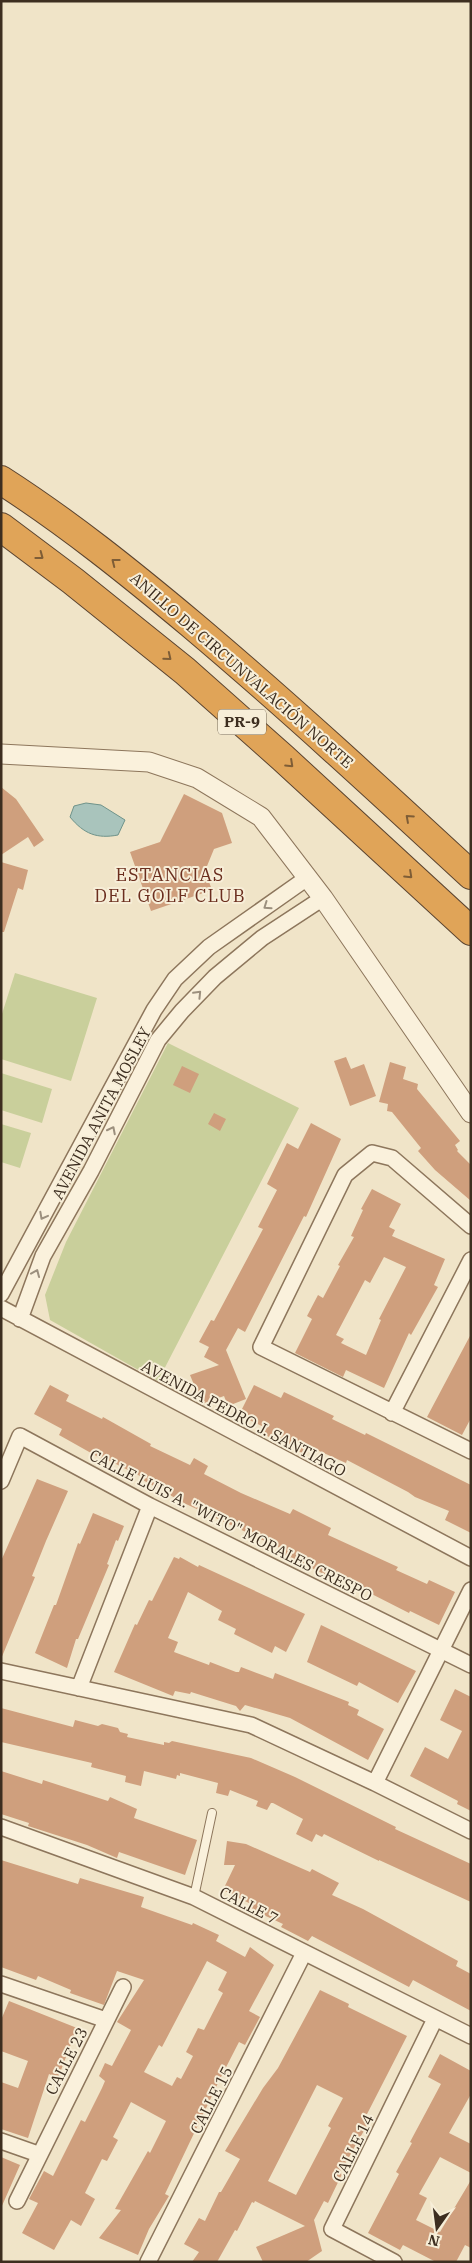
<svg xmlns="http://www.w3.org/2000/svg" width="472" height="2263" font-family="'IBM Plex Serif',serif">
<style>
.green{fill:#c9cf9b}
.water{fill:#a9c4bc;stroke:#6f938a}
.building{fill:#cf9f7d;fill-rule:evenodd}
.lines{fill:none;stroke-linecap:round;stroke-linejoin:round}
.service-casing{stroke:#8d765c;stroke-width:10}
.minor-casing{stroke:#8d765c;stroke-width:18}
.tertiary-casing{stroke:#8d765c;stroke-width:21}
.motorway-casing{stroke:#5b4430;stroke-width:30}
.service{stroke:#faf1dc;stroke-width:8}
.minor{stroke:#faf1dc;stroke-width:15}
.tertiary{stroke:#faf1dc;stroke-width:19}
.motorway{stroke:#e0a458;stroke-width:28}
.oneway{stroke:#7e5d36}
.oneway2{stroke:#9c907e}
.labels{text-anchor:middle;stroke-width:4;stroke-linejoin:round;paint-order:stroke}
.shield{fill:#f7eed8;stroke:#756857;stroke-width:1}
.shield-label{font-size:15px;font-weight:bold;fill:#3d2e20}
.street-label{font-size:16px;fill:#3d2e20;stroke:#f7eed8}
.neighbourhood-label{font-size:18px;letter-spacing:1px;fill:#6b2e1e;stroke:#f7eed8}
</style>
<rect width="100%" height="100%" fill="#f0e4c8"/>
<!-- green -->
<path class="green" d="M15 973 97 998 71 1081 1 1059V1017Z
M168 1043 299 1108 158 1381 50 1320 45 1295 66 1242Z
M1 1073 52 1089 42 1123 1 1110Z
M1 1124 31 1133 20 1168 1 1162Z"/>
<!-- water -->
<path class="water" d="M86 803 101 805 125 820 118 835C97 839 84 834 70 817L74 806Z"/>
<!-- building -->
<path class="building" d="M1 787 16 799 44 840 34 847 28 837 1 855Z
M184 794 222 813 232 843 214 849 205 871 212 890 151 911 130 852 160 842Z
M1 862 28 870 23 890 18 888 4 932H1Z
M346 1057 351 1069 364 1064 376 1096 350 1106 334 1061Z
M390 1062 406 1067 403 1079 418 1084 417 1089 460 1141 455 1145 458 1150 457 1151 471 1165V1201L435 1170 418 1151 421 1148 392 1112 387 1111 388 1104 379 1102Z
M182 1066 199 1074 190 1093 173 1085Z
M214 1113 226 1119 220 1131 208 1124Z
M311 1123 341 1139 306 1217 304 1216 245 1332 238 1328 226 1350 246 1399 228 1406 224 1396 202 1404 190 1375 219 1365 204 1357 209 1347 199 1342 211 1320 214 1321 263 1229 258 1227 277 1190 267 1184 287 1143 298 1149Z
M372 1189 401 1204 389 1227 395 1230 392 1236 445 1259 434 1285 438 1287 411 1335 409 1333 384 1388 346 1370 343 1377 295 1353 312 1319 307 1316 318 1295 323 1298 340 1266 338 1265 354 1237 351 1236 363 1210 361 1209ZM384 1257 406 1267 379 1319 381 1320 366 1355 341 1343 344 1339 336 1335 365 1280 370 1283Z
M471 1334V1418L462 1435 427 1417Z
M50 1385 69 1395 66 1401 102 1419 103 1417 151 1444 150 1446 190 1465 194 1458 208 1466 204 1474 241 1493 290 1514 293 1509 331 1528 328 1535 398 1567 396 1570 427 1584 429 1580 455 1592 439 1625 410 1611 409 1613 354 1585 327 1573 326 1575 283 1554 284 1550 186 1504 141 1479 142 1477 108 1460 107 1462 59 1435 62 1429 34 1414Z
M254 1385 281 1398 284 1392 334 1416 332 1419 365 1435 366 1433 471 1485V1533L445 1520 449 1511 415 1497 408 1492 347 1460 346 1463 317 1450 316 1452 309 1449 306 1455 263 1434 266 1428 239 1415Z
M37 1479 68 1491 46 1541 32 1576 35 1577 1 1659V1561Z
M93 1513 124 1526 118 1541 116 1540 107 1564 109 1565 78 1639H76L67 1668 35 1653 54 1605H56L78 1543 80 1544Z
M174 1557 179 1559 180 1557 198 1567 199 1565 305 1614 286 1652 275 1646 272 1653 234 1634 236 1629 218 1620 222 1611 188 1592 168 1638 178 1642 174 1652 209 1665 210 1662 236 1672H239L241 1667 273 1679 275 1673 349 1702 348 1705 359 1710 357 1715 384 1729 368 1760 290 1718 245 1705 240 1711 236 1706 191 1692 190 1694 175 1691 173 1696 114 1672 135 1624 137 1625 149 1600 152 1601Z
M321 1625 416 1671 398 1703 359 1682 357 1686 307 1662Z
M455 1689 471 1697V1811L457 1804 458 1801 410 1776 425 1747 448 1759 462 1731 440 1720Z
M1 1708 73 1727 75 1720 98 1726 102 1724 118 1728 120 1732 128 1734 127 1737 164 1745V1742L169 1743 172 1741 251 1758 295 1777 396 1827 395 1829 471 1864V1902L379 1860V1861L324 1834 322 1837 316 1834 312 1842 296 1834 303 1819 273 1803H271L267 1810 256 1806 258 1801 230 1790 228 1796 216 1793 218 1783 180 1773V1776L177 1775 176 1779 144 1771 141 1786 125 1782 126 1776 91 1767 92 1763 1 1742Z
M1 1771 42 1784 43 1780 108 1801 110 1797 137 1809 134 1818 197 1840 185 1875 119 1852 117 1858 87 1845 28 1826 29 1823 1 1814Z
M227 1841 246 1844 310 1872 312 1869 339 1883 332 1895 363 1909 458 1961 456 1966 471 1974V2011L413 1980 409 1987 312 1936 308 1941 281 1927 283 1924 251 1909 253 1905 223 1890 235 1865H224Z
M1 1860 78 1884 80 1878 144 1897 141 1907 192 1925 193 1923 219 1935 216 1941 245 1957 250 1947 274 1965 249 2011 260 2017 245 2045 239 2042 220 2079 165 2194 169 2196 149 2229 138 2255 99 2238 121 2210 115 2209 148 2151 150 2153 166 2121 131 2102 113 2137 118 2140 107 2161 102 2159 85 2193 95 2199 81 2226 71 2220 54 2250 22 2233 38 2203 29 2199 44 2171 53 2176 81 2120 85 2122 102 2088 105 2081 99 2076 105 2063 112 2066 131 2030 117 2022 144 1980 117 1971 104 2005 70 1993 71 1990 38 1976 36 1980 1 1967ZM207 1961 227 1972 218 1990 223 1993 204 2030 198 2028 186 2052 193 2056 181 2079 177 2077 172 2086 144 2072 159 2045 162 2047Z
M320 1990 349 2004 348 2007 407 2036 365 2118 370 2120 340 2173 342 2174 328 2203 324 2201 314 2220 322 2251 306 2262H263L256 2247 305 2226 255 2201 254 2203 252 2202 237 2231 235 2230 217 2262H192L199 2252 184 2244 199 2218 205 2221 219 2192H221L240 2159 225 2151 263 2088 278 2068ZM317 2085 343 2098 328 2126 331 2128 296 2195 268 2181Z
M9 2001 77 2028 58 2078 49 2074 28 2138 1 2129V2082L18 2088 28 2061 1 2051V2020Z
M440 2054 471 2071V2094L449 2133 471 2144V2173L440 2157 419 2194 427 2198 416 2220 440 2232 471 2180V2248L465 2245 456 2262H436L403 2245 400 2250 368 2233 399 2174 396 2172 412 2143 410 2142 441 2084 428 2077Z
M1 2157 20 2165 1 2208Z"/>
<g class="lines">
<!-- service casing -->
<g class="service-casing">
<path id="service" d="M194 1897 212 1813"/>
</g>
<!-- minor casing -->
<g class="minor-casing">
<path id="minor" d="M471 1226 392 1158 372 1153 345 1175 261 1347 471 1451
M1 1294 154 1010 175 979 209 947 307 878
M1 1308 471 1558
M20 1319 43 1256 91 1171 158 1040 182 1011 215 977 262 938 323 898
M392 1413 471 1260
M1 1481 20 1436 150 1506 471 1665
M1 1671 251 1725 375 1783 471 1831
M79 1688 150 1506
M375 1783 471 1590
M1 1827 194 1897 471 2036
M1 1984 106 2020
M1 2141 38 2154
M17 2201 123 1987
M148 2262 304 1953
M394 2262 332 2229 435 2019"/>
</g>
<!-- tertiary casing -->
<g class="tertiary-casing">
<path id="tertiary" d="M1 754 149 762 197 778 261 817 323 898 471 1113"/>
</g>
<!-- motorway casing -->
<g class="motorway-casing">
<path id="motorway" d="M1 480C68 523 130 573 191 624 287 705 379 790 471 875
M1 527 73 581 185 671 283 758 471 931"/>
</g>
<!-- service -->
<use href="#service" class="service"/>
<!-- minor -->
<use href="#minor" class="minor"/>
<!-- tertiary -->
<use href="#tertiary" class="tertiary"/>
<!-- motorway -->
<use href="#motorway" class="motorway"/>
</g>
<!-- one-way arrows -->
<defs><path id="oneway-chevron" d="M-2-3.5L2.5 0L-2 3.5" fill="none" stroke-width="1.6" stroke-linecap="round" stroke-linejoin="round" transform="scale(1.25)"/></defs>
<g class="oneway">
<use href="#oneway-chevron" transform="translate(40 556) rotate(37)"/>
<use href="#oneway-chevron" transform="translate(115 562) rotate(-142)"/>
<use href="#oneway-chevron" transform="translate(168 657) rotate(39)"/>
<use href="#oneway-chevron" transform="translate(290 764) rotate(43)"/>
<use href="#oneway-chevron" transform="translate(409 818) rotate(-138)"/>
<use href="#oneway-chevron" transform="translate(409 875) rotate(43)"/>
</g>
<g class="oneway2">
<use href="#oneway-chevron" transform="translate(267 906) rotate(145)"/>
<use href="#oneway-chevron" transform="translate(198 994) rotate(-46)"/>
<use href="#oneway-chevron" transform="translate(112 1130) rotate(-63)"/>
<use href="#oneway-chevron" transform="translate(43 1216) rotate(118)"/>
<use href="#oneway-chevron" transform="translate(36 1273) rotate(-67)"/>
</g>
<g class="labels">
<!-- shield labels -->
<rect class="shield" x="218" y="709.5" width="48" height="25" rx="4"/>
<g class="shield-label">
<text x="242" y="727">PR-9</text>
</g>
<!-- street labels -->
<g class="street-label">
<text transform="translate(242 670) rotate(41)" y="6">ANILLO DE CIRCUNVALACIÓN NORTE</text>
<text transform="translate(101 1113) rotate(-62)" y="6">AVENIDA ANITA MOSLEY</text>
<text transform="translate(244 1418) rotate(28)" y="6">AVENIDA PEDRO J. SANTIAGO</text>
<text transform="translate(231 1525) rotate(27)" y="6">CALLE LUIS A. "WITO" MORALES CRESPO</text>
<text transform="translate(249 1905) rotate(27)" y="6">CALLE 7</text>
<text transform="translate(66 2061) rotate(-63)" y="6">CALLE 23</text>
<text transform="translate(211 2100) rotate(-63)" y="6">CALLE 15</text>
<text transform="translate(353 2148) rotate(-64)" y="6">CALLE 14</text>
</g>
<!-- neighbourhood labels -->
<g class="neighbourhood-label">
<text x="170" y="881">ESTANCIAS<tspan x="170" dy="21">DEL GOLF CLUB</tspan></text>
</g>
</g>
<!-- border -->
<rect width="472" height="2263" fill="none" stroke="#3d2e20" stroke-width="5"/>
<!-- north arrow -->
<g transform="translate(437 2228) rotate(194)" stroke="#f7eed8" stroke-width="4" paint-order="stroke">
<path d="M0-4L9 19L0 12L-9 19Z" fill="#3d2e20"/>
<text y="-8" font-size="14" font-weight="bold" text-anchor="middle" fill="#3d2e20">N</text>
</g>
</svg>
